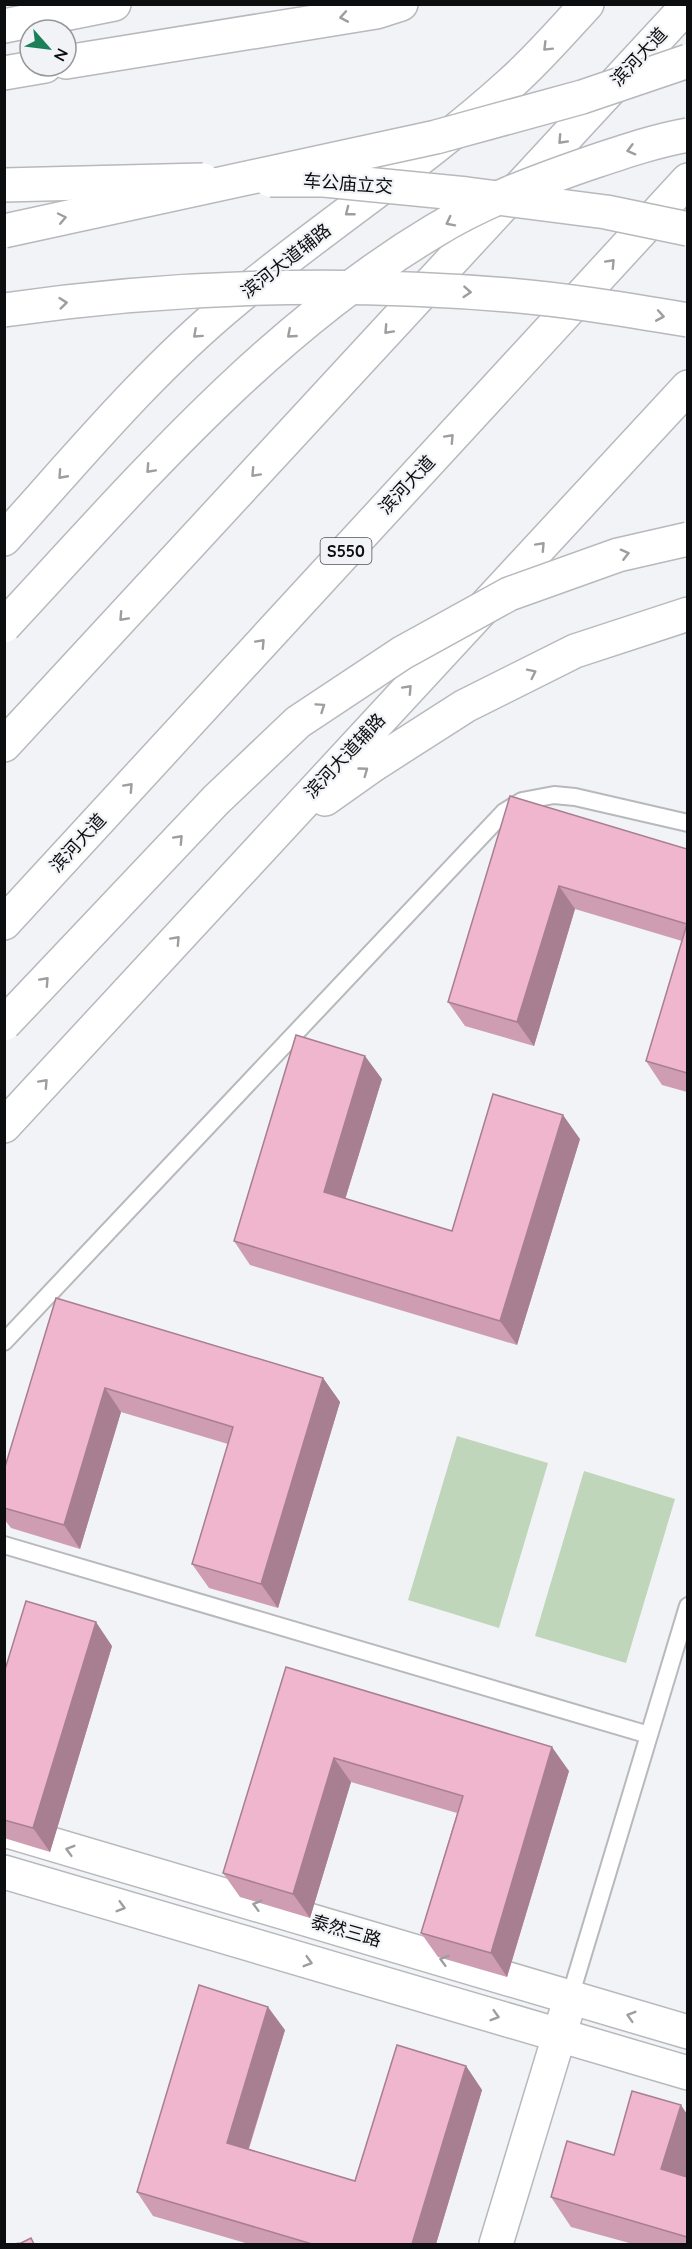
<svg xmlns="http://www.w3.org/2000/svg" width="692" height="2249" font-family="Quicksand,'Noto Sans SC',sans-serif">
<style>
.grass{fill:#c0d6bb}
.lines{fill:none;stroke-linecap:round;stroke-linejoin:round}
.service-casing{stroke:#b7b9bc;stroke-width:20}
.minor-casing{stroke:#b7b9bc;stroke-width:36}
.primary-casing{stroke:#b7b9bc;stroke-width:36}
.trunk-casing{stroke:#b7b9bc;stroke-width:36}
.service{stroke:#fff;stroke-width:16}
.minor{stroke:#fff;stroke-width:33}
.primary{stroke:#fff;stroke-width:33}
.trunk{stroke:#fff;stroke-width:33}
.primary-bridge-casing{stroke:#b7b9bc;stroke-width:36;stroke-linecap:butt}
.trunk-bridge-casing{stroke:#b7b9bc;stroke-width:36;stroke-linecap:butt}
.primary-bridge{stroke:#fff;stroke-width:33}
.trunk-bridge{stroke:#fff;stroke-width:33}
.wall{fill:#ce9db1}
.shaded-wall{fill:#a77f90}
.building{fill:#efb6ce;stroke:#a77f90;stroke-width:1.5}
.oneway{stroke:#9e9e9f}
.labels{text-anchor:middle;stroke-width:4.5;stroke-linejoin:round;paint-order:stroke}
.shield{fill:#f1f3f7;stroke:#515254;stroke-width:1.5}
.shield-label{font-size:16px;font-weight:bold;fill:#0c0d0e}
.street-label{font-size:18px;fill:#0c0d0e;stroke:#f1f3f7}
</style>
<rect width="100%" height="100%" fill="#f1f3f7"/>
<!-- grass -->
<path class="grass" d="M457 1436 548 1463 499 1628 408 1600Z
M584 1471 675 1499 626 1663 535 1636Z"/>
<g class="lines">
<!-- service casing -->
<g class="service-casing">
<path id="service" d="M4 1342 504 812 522 801 554 795 575 797 688 823
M4 1545 649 1735
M570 1997 688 1606"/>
</g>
<!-- minor casing -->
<g class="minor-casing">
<path id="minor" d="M4 1830 688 2032
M4 1872 688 2073
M496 2244 566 2013"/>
</g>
<!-- primary casing -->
<g class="primary-casing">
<path id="primary" d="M4 26 114 4
M66 62 376 12 401 4
M4 73 45 66
M4 539C78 457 149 371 234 301 324 226 424 162 511 83 538 59 562 31 587 4
M325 799 373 765 465 706 575 651 688 614
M4 1126 688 387"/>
</g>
<!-- trunk casing -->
<g class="trunk-casing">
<path id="trunk" d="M4 745 688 5
M4 923 688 180"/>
</g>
<!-- service -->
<use href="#service" class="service"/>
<!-- minor -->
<use href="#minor" class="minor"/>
<!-- primary -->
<use href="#primary" class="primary"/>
<!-- trunk -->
<use href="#trunk" class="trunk"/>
<!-- primary-bridge casing -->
<g class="primary-bridge-casing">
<path id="primary-bridge" d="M270 180H324L467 194 606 212 688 229
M4 185 203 180
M4 310C171 286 340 281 508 295 568 300 628 310 688 320"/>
</g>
<!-- trunk-bridge casing -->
<g class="trunk-bridge-casing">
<path id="trunk-bridge" d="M4 231 436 137 582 97 688 61
M4 626C138 482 264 333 434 231 481 202 535 182 587 164 620 153 654 141 688 135
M4 1024 216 800 298 722 402 653 509 594 618 555 688 539"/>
</g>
<!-- primary-bridge -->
<use href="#primary-bridge" class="primary-bridge"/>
<!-- trunk-bridge -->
<use href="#trunk-bridge" class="trunk-bridge"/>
</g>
<!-- wall -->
<path class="wall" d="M510 796 687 849V1092L662 1085 646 1061 682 941 575 909 534 1046 465 1026 448 1002Z
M382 1079 345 1199 452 1231 580 1139 517 1345 250 1265 234 1241Z
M56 1298 323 1378 340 1402 278 1608 209 1588 192 1564 228 1444 121 1412 80 1549 11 1528 4 1519V1470Z
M112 1646 50 1852 4 1838V1673Z
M286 1667 569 1771 507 1977 438 1957 421 1933 457 1813 351 1782 310 1918 240 1897 223 1873Z
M285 2030 249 2149 355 2181 466 2066 482 2090 436 2244H249L153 2216 137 2192Z
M687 2114V2244H633L571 2227 551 2197 614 2155Z"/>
<!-- shaded-wall -->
<path class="shaded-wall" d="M559 886 575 909 534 1046 517 1022Z
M365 1056 382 1079 340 1216 324 1192Z
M563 1115 580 1139 517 1345 500 1321Z
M323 1378 340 1402 278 1608 261 1584Z
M105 1388 121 1412 80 1549 64 1525Z
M96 1622 112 1646 50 1852 33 1828Z
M552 1747 569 1771 507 1977 491 1953Z
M334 1758 351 1782 310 1918 293 1894Z
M268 2007 285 2030 243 2166 227 2143Z
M466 2066 482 2090 436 2244H412Z
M681 2105 687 2114V2181L661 2169Z"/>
<!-- building -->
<path class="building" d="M510 796 687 849V1073L646 1061 687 924 559 886 517 1022 448 1002Z
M296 1035 365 1056 324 1192 452 1231 493 1094 563 1115 500 1321 234 1241Z
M56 1298 323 1378 261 1584 192 1564 233 1427 105 1388 64 1525 4 1508V1470Z
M26 1601 96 1622 33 1828 4 1820V1673Z
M286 1667 552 1747 491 1953 421 1933 463 1796 334 1758 293 1894 223 1873Z
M199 1985 268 2007 227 2143 355 2181 397 2045 466 2066 412 2244H312L137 2192Z
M632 2091 681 2105 661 2169 687 2177V2237L551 2197 567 2141 614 2155Z
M31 2238 34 2244H13L21 2243Z"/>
<!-- one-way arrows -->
<defs><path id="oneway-chevron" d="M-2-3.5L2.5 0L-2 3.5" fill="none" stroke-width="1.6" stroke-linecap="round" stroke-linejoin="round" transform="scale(1.5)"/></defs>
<g class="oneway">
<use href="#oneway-chevron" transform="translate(344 17) rotate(170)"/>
<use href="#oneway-chevron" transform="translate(547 47) rotate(135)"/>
<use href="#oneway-chevron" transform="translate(562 140) rotate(133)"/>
<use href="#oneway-chevron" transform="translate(631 150) rotate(165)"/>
<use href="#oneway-chevron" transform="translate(349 212) rotate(142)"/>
<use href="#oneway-chevron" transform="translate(62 218) rotate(-12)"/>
<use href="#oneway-chevron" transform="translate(450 222) rotate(153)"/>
<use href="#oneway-chevron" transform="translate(611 263) rotate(-47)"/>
<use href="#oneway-chevron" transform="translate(467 292) rotate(4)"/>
<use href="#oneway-chevron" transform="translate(63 303) rotate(-6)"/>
<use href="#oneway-chevron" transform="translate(660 316) rotate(10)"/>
<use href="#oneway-chevron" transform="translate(388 330) rotate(133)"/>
<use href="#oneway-chevron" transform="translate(197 334) rotate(138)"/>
<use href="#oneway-chevron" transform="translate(291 334) rotate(139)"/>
<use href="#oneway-chevron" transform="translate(450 438) rotate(-47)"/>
<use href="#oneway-chevron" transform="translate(150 469) rotate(133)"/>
<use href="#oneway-chevron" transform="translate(255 473) rotate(133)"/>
<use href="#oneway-chevron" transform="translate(62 475) rotate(132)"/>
<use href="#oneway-chevron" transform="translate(541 546) rotate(-47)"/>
<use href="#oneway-chevron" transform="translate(625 554) rotate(-14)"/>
<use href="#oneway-chevron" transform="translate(123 617) rotate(133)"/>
<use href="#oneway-chevron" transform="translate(261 643) rotate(-47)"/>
<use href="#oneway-chevron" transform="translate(532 673) rotate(-26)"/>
<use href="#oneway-chevron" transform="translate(408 689) rotate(-47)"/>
<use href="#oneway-chevron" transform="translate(321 707) rotate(-34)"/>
<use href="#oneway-chevron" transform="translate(364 771) rotate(-36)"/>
<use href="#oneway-chevron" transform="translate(129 787) rotate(-47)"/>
<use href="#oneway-chevron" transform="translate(179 839) rotate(-47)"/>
<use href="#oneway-chevron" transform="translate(176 940) rotate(-47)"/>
<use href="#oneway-chevron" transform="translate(45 981) rotate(-47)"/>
<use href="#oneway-chevron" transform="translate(44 1083) rotate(-47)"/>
<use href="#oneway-chevron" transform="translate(70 1850) rotate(-164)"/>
<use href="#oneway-chevron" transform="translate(257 1905) rotate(-164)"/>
<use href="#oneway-chevron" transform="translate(121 1907) rotate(16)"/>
<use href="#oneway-chevron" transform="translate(444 1960) rotate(-164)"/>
<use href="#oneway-chevron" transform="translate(308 1962) rotate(16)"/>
<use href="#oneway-chevron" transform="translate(495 2016) rotate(16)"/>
<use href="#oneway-chevron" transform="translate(631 2016) rotate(-163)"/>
</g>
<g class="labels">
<!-- shield labels -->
<rect class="shield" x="320.5" y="538" width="51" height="26" rx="4.5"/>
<g class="shield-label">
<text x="346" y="557">S550</text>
</g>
<!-- street labels -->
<g class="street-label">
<text transform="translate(639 57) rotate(-47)" y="6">滨河大道</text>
<text transform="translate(348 184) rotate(4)" y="6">车公庙立交</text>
<text transform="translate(286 261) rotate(-38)" y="6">滨河大道辅路</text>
<text transform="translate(407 485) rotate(-47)" y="6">滨河大道</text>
<text transform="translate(345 756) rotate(-47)" y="6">滨河大道辅路</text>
<text transform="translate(78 843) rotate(-47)" y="6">滨河大道</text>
<text transform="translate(346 1931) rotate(16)" y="6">泰然三路</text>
</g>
</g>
<!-- border -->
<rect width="692" height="2249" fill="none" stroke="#0c0d0e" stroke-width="12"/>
<!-- north arrow -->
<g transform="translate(48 48) rotate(118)"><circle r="28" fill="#f1f3f7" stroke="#95979a" stroke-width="1.5"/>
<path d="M0-4.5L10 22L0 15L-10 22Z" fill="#1b805a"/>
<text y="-9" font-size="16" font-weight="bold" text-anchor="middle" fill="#0c0d0e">N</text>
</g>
</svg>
